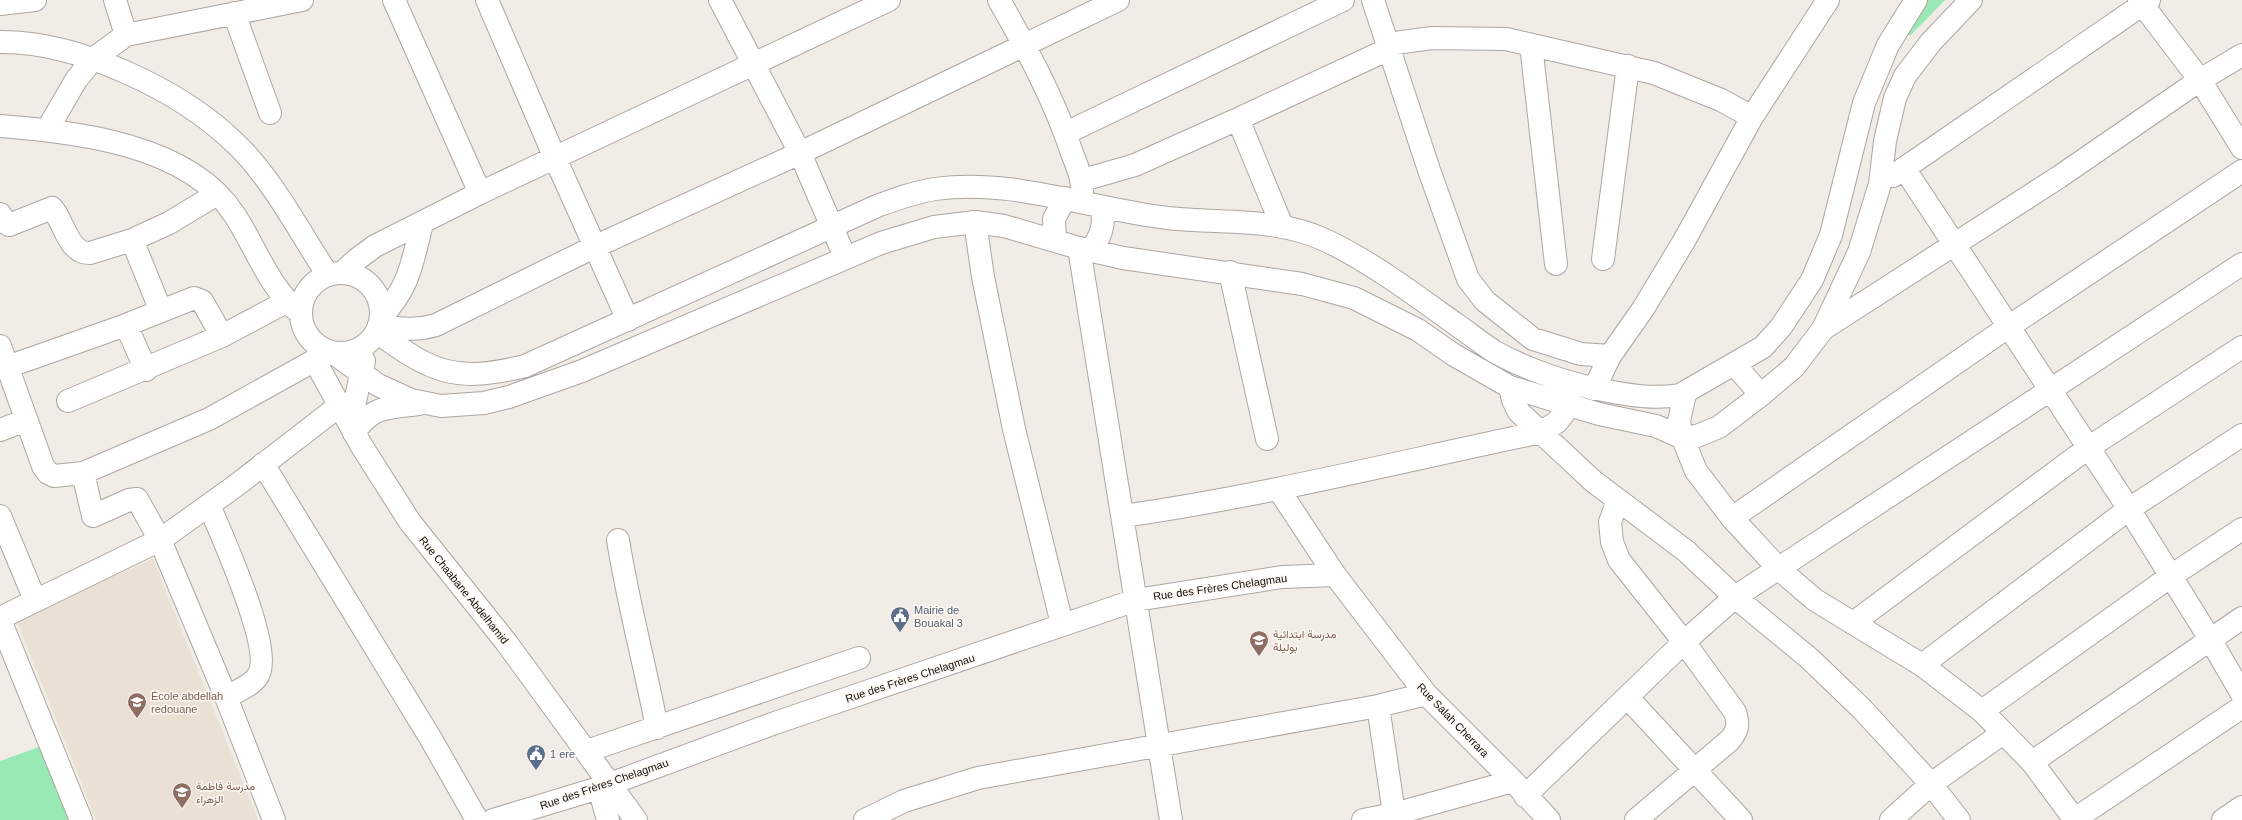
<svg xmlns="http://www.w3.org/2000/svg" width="2242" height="820" font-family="Arial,Vazirmatn,sans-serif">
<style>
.built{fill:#eae0d3}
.green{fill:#99e9b5}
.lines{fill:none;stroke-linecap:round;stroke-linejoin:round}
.minor-casing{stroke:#aba6a0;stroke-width:24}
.major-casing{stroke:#aba6a0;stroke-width:24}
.minor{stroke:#fff;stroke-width:22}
.major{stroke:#fff;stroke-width:22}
.labels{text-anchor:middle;stroke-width:3;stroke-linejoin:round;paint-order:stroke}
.street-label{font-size:11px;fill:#100f0c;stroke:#fff9f3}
.service-label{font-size:11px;fill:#4e5e75;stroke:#fff9f3;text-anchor:start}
.education-label{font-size:11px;fill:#785e54;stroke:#fff9f3;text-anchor:start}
</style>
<rect width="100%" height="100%" fill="#f1ece5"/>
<!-- built -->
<path class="built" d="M153 559 258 820H96L16 619Z"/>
<!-- green -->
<path class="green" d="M1923 0H1945L1910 36 1901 28Z
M42 746 69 820H0V761Z"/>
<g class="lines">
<!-- minor casing -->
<g class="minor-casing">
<path id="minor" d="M115 0 126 35
M394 0 480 193
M487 0 555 158 628 320
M720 0 800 153 845 257
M999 0C1027 49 1054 99 1072 153 1077 167 1083 178 1082 194
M1373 0 1429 170 1468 279 1485 301 1533 339 1581 354 1610 356 1643 309 1684 241 1752 117 1828 0
M2139 0 2200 80 2242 148
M0 4 35 0
M234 13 270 113
M1388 44 1432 38 1506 39 1654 73 1721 100 1752 117
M1531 45 1556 264
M1238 119 1282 226
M47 130 76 80 93 59 126 35 302 0
M1066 133 1343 0
M1904 168 2129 509 2210 639 2242 694
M1893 176 2149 0
M1083 180 1135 165 1238 119 1389 49
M0 214 6 223 9 225 52 208C64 221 68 254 90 253L132 240 169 223 217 194
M975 222 983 277 1014 429 1062 624
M132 240 161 311
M1079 248 1171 820
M1603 259 1628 66
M1230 272 1267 439
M342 273 356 260 375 246 480 193 889 0
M381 317C410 287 412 262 422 224
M126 325 146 370
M379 325C400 329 416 331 436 325L594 247 800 153 1118 0
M1823 329 2059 177 2200 80 2242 55
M0 346 43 466 48 473 54 476 83 473 209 419 317 359
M7 367 126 325 194 298 202 301 222 336
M1510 387 1513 400 1519 412 1593 481 1686 551 1735 597 1810 659 1862 709 1931 784 1959 820
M1594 389 1610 356
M68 401 222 336 286 302
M0 430 26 420
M263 464 431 739 477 820
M83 473 93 516 129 500 137 499 160 540 226 697 274 820
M1279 490 1335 575 1426 694 1513 781 1549 820
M1618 500 1610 522 1612 542 1619 560 1684 642 1735 712C1739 725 1738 730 1730 740L1636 820
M209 505C221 534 276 653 257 677 251 686 235 692 226 697
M0 516 35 600
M1123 516C1264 496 1402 461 1542 432L1557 422 1570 405
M1732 518 2008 327 2242 171
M618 540C628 603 645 665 657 728
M0 620 81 820
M1853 623 2088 448 2242 347
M1922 665 2129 509 2242 435
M1628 698 1741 820
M1378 706 1395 820
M1982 711 2171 576 2242 529
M587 751 859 658
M2032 762 2242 618
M599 788 608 820
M1525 796 1684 642 1735 597 2242 264
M2075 819 2242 707
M493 820 599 788 775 723 1136 600 1282 577 1335 575
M865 820 904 801 978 778 1378 706 1426 694
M1363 820 1394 814 1513 781
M1891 820 1931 784 2003 733
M2223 820 2242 807"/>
</g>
<!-- major casing -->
<g class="major-casing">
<path id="major" d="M0 42C77 41 181 90 236 144 272 178 300 233 328 275
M0 126C76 132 188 144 234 214 257 249 268 287 301 314
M1055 241 1054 219 1065 198
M1090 251C1101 237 1105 225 1102 207
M301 313a40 40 0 1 1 80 0a40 40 0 1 1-80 0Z
M377 332C433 373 455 383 525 366L877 206C896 199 915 192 935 189 1013 178 1090 209 1168 218 1222 224 1277 217 1327 241 1373 263 1415 295 1457 325 1469 333 1482 344 1495 352 1528 370 1571 385 1608 391 1633 396 1655 399 1680 395L1763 347 1781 327 1812 280 1831 235 1864 103 1888 45 1916 0
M319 347 317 359 320 370 361 445 410 522 506 642 636 820
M332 352 378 385 411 400 441 406 484 403 509 397 582 371 881 243 934 227 975 222 1004 226 1079 248 1123 258 1302 284 1354 298 1418 330 1454 355 1510 387 1599 414 1656 426 1683 438 1697 436 1719 427 1761 395 1794 367 1823 329 1859 252 1880 184 1885 141 1895 98 1905 76 1931 42 1971 0
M1735 365 1761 395
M1685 394 1679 421 1681 434 1696 471 1732 518 1779 569 1815 600 1922 665 1982 711 2032 762 2075 820
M350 424 364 361
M354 433C372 405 389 408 419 404
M0 618 160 540 234 487 339 406"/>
</g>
<!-- minor -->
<use href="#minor" class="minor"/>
<!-- major -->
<use href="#major" class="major"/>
</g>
<!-- icons -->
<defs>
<g id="civic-pin" transform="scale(1)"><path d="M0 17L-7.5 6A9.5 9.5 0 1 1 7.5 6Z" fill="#5c6f8a" stroke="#fff9f3"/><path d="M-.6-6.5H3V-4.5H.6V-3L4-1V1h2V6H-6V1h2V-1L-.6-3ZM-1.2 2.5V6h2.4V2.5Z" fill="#fff"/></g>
<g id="school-pin" transform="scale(1)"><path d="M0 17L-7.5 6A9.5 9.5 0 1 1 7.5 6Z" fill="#8d6e63" stroke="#fff9f3"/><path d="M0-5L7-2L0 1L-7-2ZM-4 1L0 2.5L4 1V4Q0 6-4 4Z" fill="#fff"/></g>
</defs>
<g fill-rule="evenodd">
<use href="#civic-pin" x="900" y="616"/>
<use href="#school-pin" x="1259" y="640"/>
<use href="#school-pin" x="137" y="702"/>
<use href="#civic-pin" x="536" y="754"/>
<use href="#school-pin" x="182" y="792"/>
</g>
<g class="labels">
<!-- street labels -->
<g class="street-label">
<text transform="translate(1220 587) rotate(-8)" y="4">Rue des Frères Chelagmau</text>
<text transform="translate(464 590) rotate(51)" y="4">Rue Chaabane Abdelhamid</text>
<text transform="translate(910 678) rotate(-18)" y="4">Rue des Frères Chelagmau</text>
<text transform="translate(1453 720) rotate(46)" y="4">Rue Salah Cherrara</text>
<text transform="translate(604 784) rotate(-19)" y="4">Rue des Frères Chelagmau</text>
</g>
<!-- service labels -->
<g class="service-label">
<text x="914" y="614">Mairie de<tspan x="914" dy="13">Bouakal 3</tspan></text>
<text x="550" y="758">1 ere</text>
</g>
<!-- education labels -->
<g class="education-label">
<text x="1273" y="638">مدرسة ابتدائية<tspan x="1273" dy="13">بوليلة</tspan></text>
<text x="151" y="700">École abdellah<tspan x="151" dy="13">redouane</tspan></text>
<text x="196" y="790">مدرسة فاطمة<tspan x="196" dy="13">الزهراء</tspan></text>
</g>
</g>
</svg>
